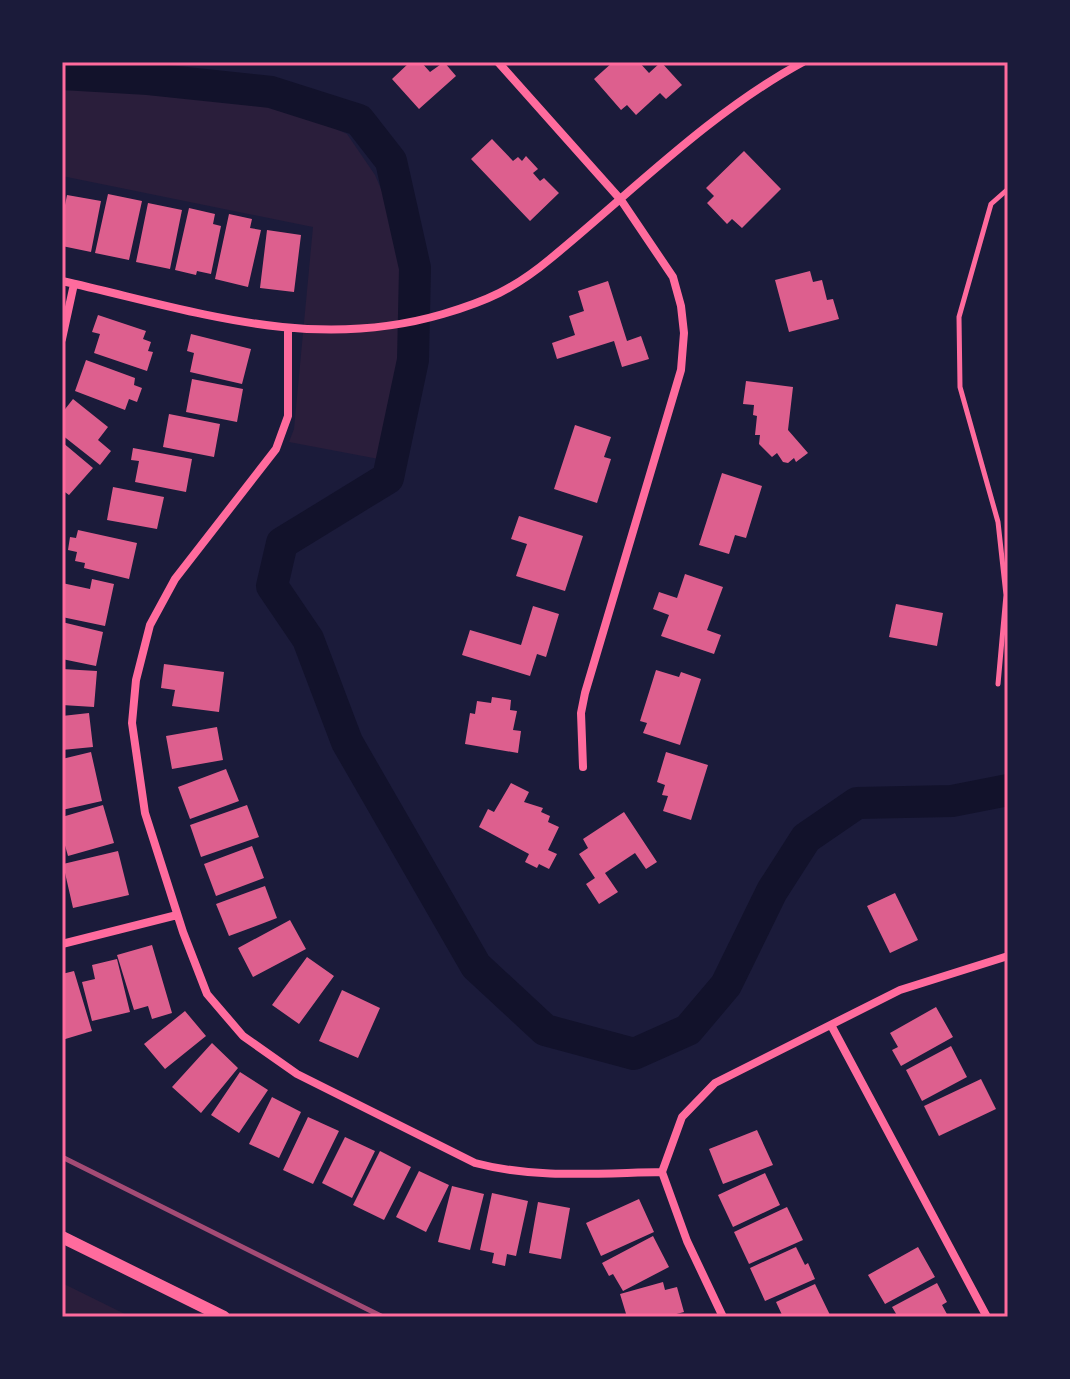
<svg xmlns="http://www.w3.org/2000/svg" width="1070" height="1379" font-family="Figtree,sans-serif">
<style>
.green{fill:#2a1e3b}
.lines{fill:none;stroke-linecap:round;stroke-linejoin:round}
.river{stroke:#12122b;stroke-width:32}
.building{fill:#dd5f8e}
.service{stroke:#ff6b9d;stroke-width:5}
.minor{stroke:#ff6b9d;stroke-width:8}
.tertiary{stroke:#ff6b9d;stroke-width:12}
.rail{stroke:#a44b75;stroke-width:5}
.neatline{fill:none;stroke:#ff6b9d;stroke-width:3}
</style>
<rect width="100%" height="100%" fill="#1b1b3a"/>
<!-- green -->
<path class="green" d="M62 88 153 90 238 97 295 110 347 134 375 175 395 222 403 267 395 408 384 460 289 442 294 429 313 227 62 176Z
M62 1283 131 1317H62Z"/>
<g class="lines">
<!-- river -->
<path class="river" d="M62 74 148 79 271 92 359 120 391 161 415 268 413 360 388 478 282 543 272 586 308 639 347 742 476 966 545 1030 634 1054 688 1030 726 985 772 891 806 838 857 803 952 801 1008 790"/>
</g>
<!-- building -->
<path class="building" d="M410 62H421L430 72 444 62 456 76 419 109 392 79Z
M613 62H639L649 73 661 62 682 85 666 99 660 93 636 115 627 105 621 110 594 79Z
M492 139 513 161 518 157 522 161 526 156 538 169 533 173 540 181 544 178 559 193 530 221 471 159Z
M744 151 781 189 742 228 732 219 727 224 707 203 714 196 706 188Z
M108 194 142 201 129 260 95 253Z
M67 195 101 201 91 252 62 246V220Z
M148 203 182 210 170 269 136 262Z
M189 208 215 214 213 224 221 226 211 274 197 271 196 275 175 270Z
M229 214 252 219 250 228 261 230 248 287 215 279Z
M267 230 301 235 294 292 260 288Z
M810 271 813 282 822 280 827 300 833 299 839 319 789 332 775 280Z
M608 281 627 341 641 336 649 359 622 367 614 341 557 359 552 343 575 335 569 316 584 311 578 291Z
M98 315 146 331 143 339 151 342 148 351 153 352 147 371 94 353 100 334 92 332Z
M191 334 251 349 242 384 190 372 194 353 187 351Z
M86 360 135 378 134 385 142 388 137 402 129 399 125 410 75 391Z
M192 379 243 389 237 422 186 412Z
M746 381 793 387 788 430 808 453 796 462 794 458 788 463 783 462 777 453 772 457 759 444 760 435H755L757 416 753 415 754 405 743 404Z
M73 399 108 427 98 440 111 451 100 465 62 435V413Z
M169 414 220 424 214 457 163 447Z
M575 425 611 437 604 457 611 459 597 503 554 489Z
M62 442 93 468 69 495 62 490Z
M133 448 192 459 186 492 135 482 139 461 131 460Z
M722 473 762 486 746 538 735 535 729 554 699 545Z
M113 487 164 497 157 529 107 520Z
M519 516 583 536 565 591 516 576 527 544 511 539Z
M78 530 137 543 129 579 84 568 85 563 75 561 77 552 68 550 70 537 76 538Z
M685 574 723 587 707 630 721 635 714 654 661 636 669 615 653 609 659 592 677 598Z
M92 579 114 584 105 626 62 617V583L90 589Z
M896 604 943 613 937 646 889 637Z
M533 606 559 614 546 657 537 654 530 676 462 655 470 630 521 645Z
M62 622 103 632 96 666 62 659Z
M164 664 224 672 219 712 172 706 175 690 161 688Z
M62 669 97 671 94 707 62 705Z
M656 670 679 677 681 672 701 679 680 745 643 733 647 723 640 721Z
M492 697 511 700 510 710 517 711 513 730 521 731 518 753 465 744 470 713 475 714 477 701 491 703Z
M89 713 93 747 62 750V716Z
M217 727 223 760 172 769 166 736Z
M91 752 102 801 62 810V759Z
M666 752 708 765 691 820 663 811 668 796 662 795 665 785 657 782Z
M226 769 239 801 190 819 178 787Z
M511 783 529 792 524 802 543 808 541 812 550 816 548 822 559 827 548 850 557 854 549 869 539 864 537 868 525 862 529 854 479 827 488 809 494 812Z
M103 805 114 843 68 856 62 835V817Z
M247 805 259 837 201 857 190 825Z
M624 812 657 862 646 869 635 853 605 873 618 892 599 904 586 884 595 878 579 854 588 848 583 839Z
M252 846 264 878 216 896 204 864Z
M118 851 129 895 73 908 63 864Z
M265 886 277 918 229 936 216 904Z
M895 893 918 940 890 953 867 906Z
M290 920 306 949 253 977 238 948Z
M152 945 172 1013 152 1019 148 1006 134 1010 117 955Z
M307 957 334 976 299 1024 272 1005Z
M117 959 130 1012 92 1021 82 982 95 979 92 965Z
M74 971 92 1031 62 1040V974Z
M342 990 380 1008 358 1058 319 1041Z
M936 1007 953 1037 901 1066 892 1050 898 1047 890 1033Z
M185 1011 206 1036 165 1069 144 1044Z
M212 1043 238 1068 201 1113 172 1087Z
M951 1046 967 1077 922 1101 906 1070Z
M240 1072 268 1090 239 1133 211 1115Z
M981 1079 996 1109 939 1136 924 1106Z
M272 1097 301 1112 279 1158 249 1144Z
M308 1117 339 1131 313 1184 283 1170Z
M757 1130 773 1165 723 1184 709 1149Z
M345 1137 375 1151 352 1198 322 1183Z
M380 1151 411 1167 384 1220 353 1205Z
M419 1171 449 1185 426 1232 396 1217Z
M765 1173 780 1205 733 1227 718 1195Z
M452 1186 484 1194 470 1250 438 1242Z
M492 1193 528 1201 516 1256 507 1254 505 1266 492 1263 494 1253 480 1250Z
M639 1199 654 1232 601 1256 586 1223Z
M538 1202 570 1208 561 1259 529 1253Z
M787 1207 803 1240 749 1264 734 1232Z
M653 1236 669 1267 623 1291 613 1274 609 1276 602 1263Z
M796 1247 805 1265 808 1263 815 1279 765 1301 750 1268Z
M918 1247 935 1277 885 1304 868 1275Z
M663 1282 665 1290 677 1287 684 1312 665 1317H627L620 1294Z
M937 1283 947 1302 942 1305 948 1316 898 1317 892 1307Z
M815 1284 830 1315 783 1317 776 1302Z"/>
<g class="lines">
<!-- service -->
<path class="service" d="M998 684 1006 595 998 522 960 387 959 317 991 204 1008 189"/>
<!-- minor -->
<path class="minor" d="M498 62 621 200 673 277 681 306 684 333 681 370 585 693 581 713 583 767
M62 281C192 310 310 353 443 314 487 301 514 289 550 259 632 192 709 113 803 62
M288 329V416L276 449 175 579 150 625 136 680 132 723 145 813 183 932 207 994 243 1036 297 1074 475 1163C535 1179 599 1173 662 1172
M62 339 74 284
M62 944 177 915
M831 1025 987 1317
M723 1317 687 1241 662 1172 682 1117 715 1083 900 990 1008 956"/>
<!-- tertiary -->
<path class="tertiary" d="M62 1237 224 1317"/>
<!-- rail -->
<path class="rail" d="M62 1157 383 1317"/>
</g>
<!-- border -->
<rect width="1070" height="1379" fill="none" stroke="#1b1b3a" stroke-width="128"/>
<rect x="64" y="64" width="942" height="1251" class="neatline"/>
</svg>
